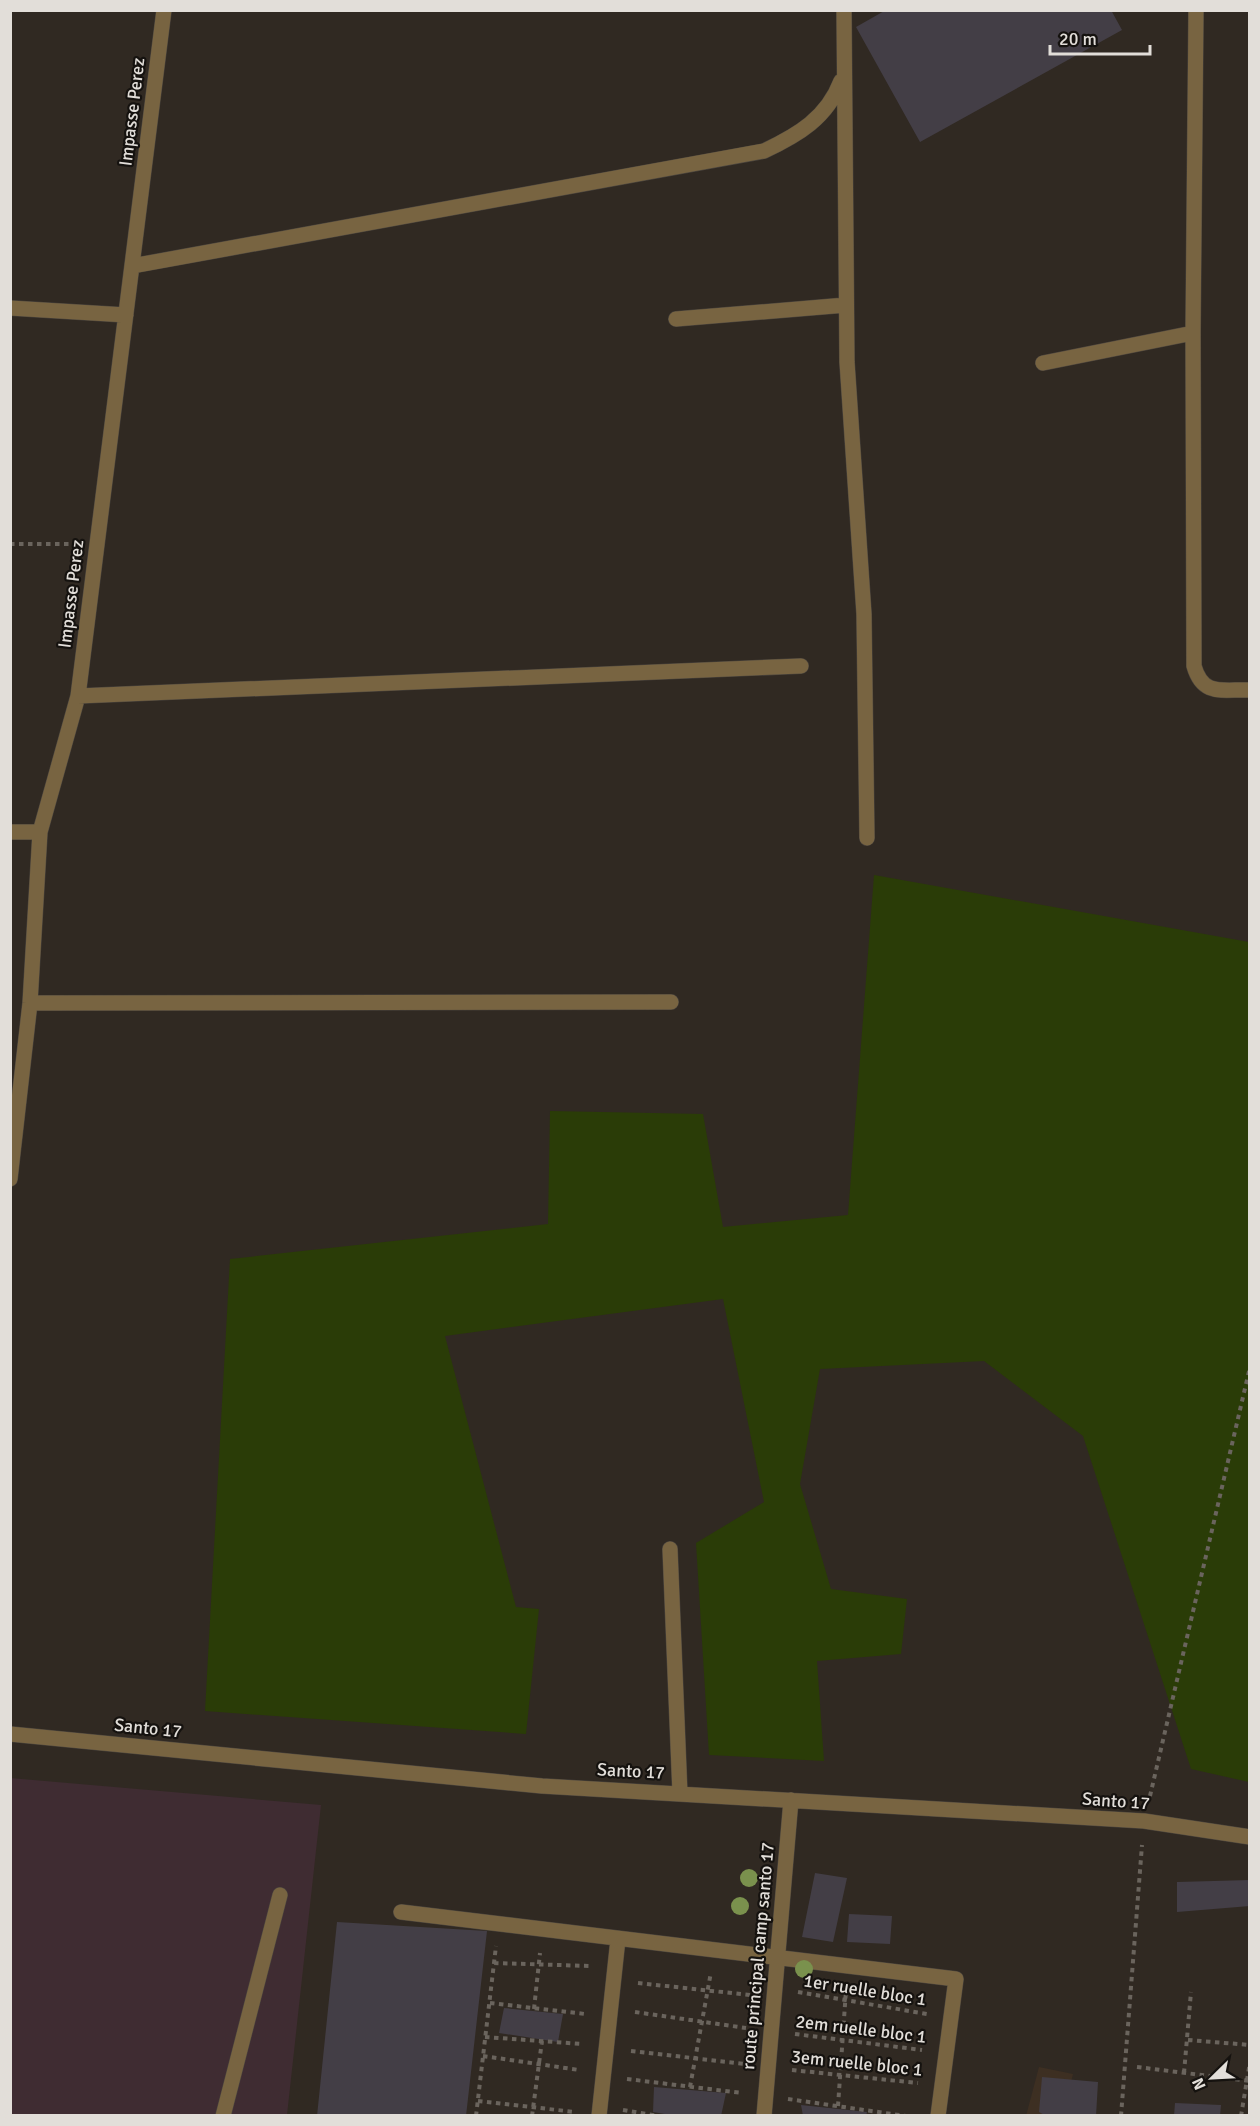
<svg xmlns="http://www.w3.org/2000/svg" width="1260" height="2126" font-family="Signika,sans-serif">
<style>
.industrial{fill:#3f2c32}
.medical{fill:#3d2f22}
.green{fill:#2a3c07}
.building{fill:#433e46}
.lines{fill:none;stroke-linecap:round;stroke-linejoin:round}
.minor-casing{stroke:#4c463f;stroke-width:16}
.path{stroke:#6a645d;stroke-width:4;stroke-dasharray:4.5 4.5;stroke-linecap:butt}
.minor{stroke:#786441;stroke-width:15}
.tree{fill:#7a914d}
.labels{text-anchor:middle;stroke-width:4.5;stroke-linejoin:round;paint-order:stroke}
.street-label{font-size:18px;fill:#e2ded9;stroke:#15120f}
</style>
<rect width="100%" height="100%" fill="#302922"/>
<!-- industrial -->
<path class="industrial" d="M10 1778 321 1805 287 2115H11Z"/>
<!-- medical -->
<path class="medical" d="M1039 2067 1073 2074 1063 2115 1026 2116Z"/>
<!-- green -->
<path class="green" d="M874 875 1249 942V1782L1191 1769 1083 1436 984 1361 820 1369 800 1484 831 1589 907 1599 901 1654 817 1661 824 1761 709 1755 696 1543 764 1502 723 1299 445 1336 516 1607 539 1609 526 1734 205 1711 230 1259 548 1224 550 1111 703 1114 723 1227 848 1215Z"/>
<!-- building -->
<path class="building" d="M886 10H1111L1122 30 920 142 856 27Z
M815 1873 847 1878 833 1942 802 1937Z
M1250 1880V1906L1177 1912V1882Z
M849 1914 892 1916 890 1944 847 1942Z
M337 1922 487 1931 466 2116H317Z
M504 2008 563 2014 558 2042 499 2033Z
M1042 2077 1098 2082 1096 2116H1046L1039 2112Z
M654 2087 726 2093 721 2116H676L653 2112Z
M1175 2103 1221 2105 1220 2116H1174Z
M801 2105 867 2112 866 2116H803Z"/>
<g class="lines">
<!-- minor casing -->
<g class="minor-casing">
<path id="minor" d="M844 10 847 362 864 614 867 838
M1196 10 1193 333 1194 666C1203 697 1222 689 1250 690
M132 266 764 151C798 135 827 118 841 81
M10 308 126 315
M676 319 846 305
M1043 363 1193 333
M78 696 801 666
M10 832H40
M30 1003 671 1002
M10 1179 30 1003 40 832 78 696 164 10
M670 1549 680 1794
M10 1734 542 1786 1144 1821 1250 1837
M401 1912 956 1979 938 2116
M223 2116 280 1895
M599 2116 618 1939
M764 2116 791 1800"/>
</g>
<!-- path -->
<path class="path" d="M10 544H72
M1150 1796 1250 1367
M494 1963 590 1966
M638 1983 750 1995
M798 1992 927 2014
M490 2003 585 2014
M534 2009 540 1953
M635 2012 746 2028
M795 2034 922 2050
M485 2037 582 2044
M1188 2040 1250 2045
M631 2051 745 2064
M483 2056 579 2070
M1137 2067 1250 2081
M792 2070 918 2083
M1184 2073 1191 1992
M627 2079 742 2093
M690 2087 711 1972
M788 2099 906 2116
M478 2101 575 2112
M838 2106 846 1990
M623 2110 658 2116
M476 2116 496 1946
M532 2116 542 2041
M1121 2116 1142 1845
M1241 2116 1250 2062"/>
<!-- minor -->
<use href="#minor" class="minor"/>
</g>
<!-- trees -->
<g class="tree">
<circle cx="749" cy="1878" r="9"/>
<circle cx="740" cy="1906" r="9"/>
<circle cx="804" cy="1969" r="9"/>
</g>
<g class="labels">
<!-- street labels -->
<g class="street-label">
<text transform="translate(132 112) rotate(-83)" y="6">Impasse Perez</text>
<text transform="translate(71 594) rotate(-83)" y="6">Impasse Perez</text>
<text transform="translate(148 1728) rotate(6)" y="6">Santo 17</text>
<text transform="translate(631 1771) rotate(3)" y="6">Santo 17</text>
<text transform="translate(1116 1801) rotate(4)" y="6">Santo 17</text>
<text transform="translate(758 1956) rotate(-85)" y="6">route principal camp santo 17</text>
<text transform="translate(865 1990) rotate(9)" y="6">1er ruelle bloc 1</text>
<text transform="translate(861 2029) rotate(7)" y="6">2em ruelle bloc 1</text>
<text transform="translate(857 2063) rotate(6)" y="6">3em ruelle bloc 1</text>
</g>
</g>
<!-- border -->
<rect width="1260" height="2126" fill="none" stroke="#e2ded9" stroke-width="24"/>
<!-- north arrow -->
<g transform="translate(1212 2078) rotate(246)" stroke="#15120f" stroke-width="4.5" paint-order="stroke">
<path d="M0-4.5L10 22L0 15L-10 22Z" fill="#e2ded9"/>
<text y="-9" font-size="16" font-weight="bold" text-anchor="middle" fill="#e2ded9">N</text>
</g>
<!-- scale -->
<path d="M1050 45v9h100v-9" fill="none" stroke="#e2ded9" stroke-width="3"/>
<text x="1059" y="45" font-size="18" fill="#e2ded9" stroke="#15120f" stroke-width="4.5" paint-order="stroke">20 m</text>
</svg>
